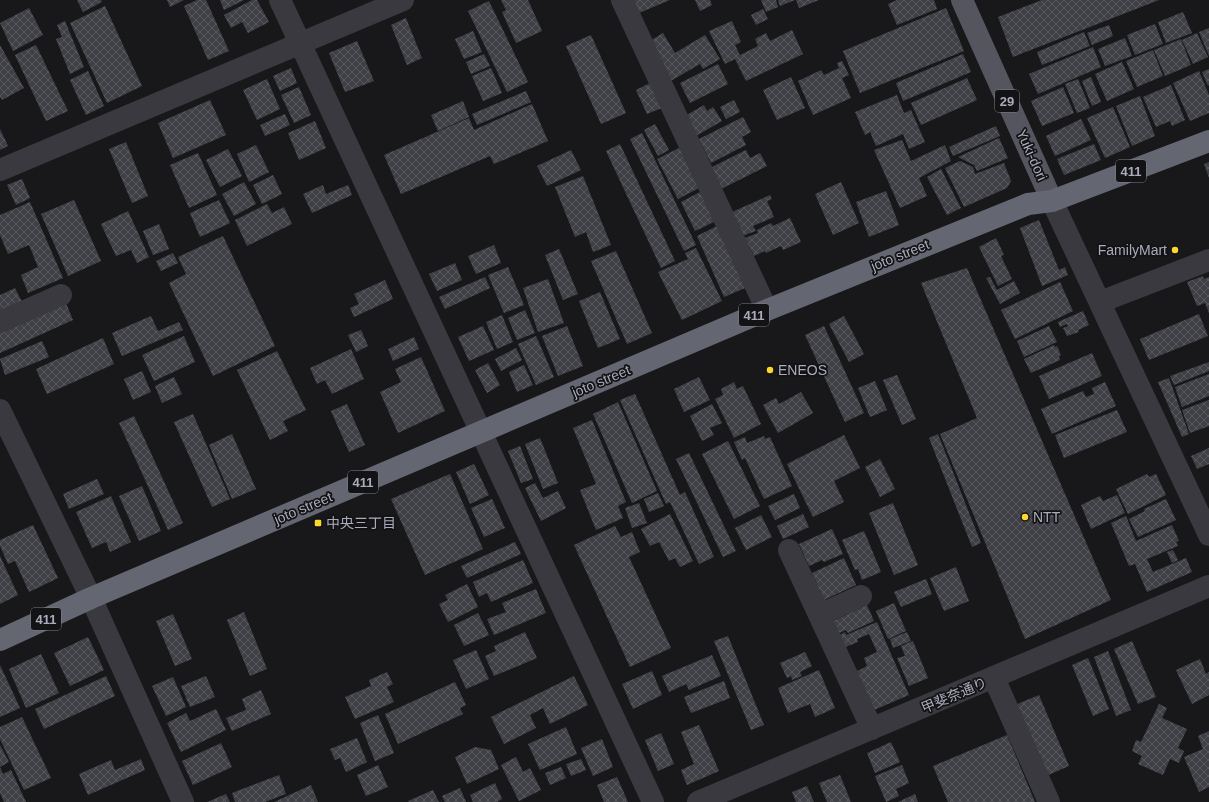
<svg xmlns="http://www.w3.org/2000/svg" width="1209" height="802" font-family="Arial,'Noto Sans JP',sans-serif">
<style>
.building{fill:url(#building-cross-hatch)}
.lines{fill:none;stroke-linecap:round;stroke-linejoin:round}
.minor{stroke:#39393f;stroke-width:22}
.major{stroke:#55555f;stroke-width:22}
.highway{stroke:#646671;stroke-width:22}
.poi-dot{fill:#fcd72f;stroke:#131315;stroke-width:1.5}
.labels{text-anchor:middle;stroke-width:3.5;stroke-linejoin:round;paint-order:stroke}
.shield{fill:#131315;stroke:#7d7e89;stroke-width:1}
.shield-label{font-size:13px;font-weight:bold;fill:#aaacbb}
.street-label{font-size:14px;fill:#aaacbb;stroke:#131315}
.poi-label{font-size:14px;fill:#aaacbb;stroke:#131315;text-anchor:start}
</style>
<defs>
<pattern id="building-cross-hatch" width="8" height="8" patternUnits="userSpaceOnUse"><rect width="8" height="8" fill="#3f4045"/><path d="M0 0l8 8M0 8l8-8" fill="none" stroke="#58595e"/></pattern>
</defs>
<rect width="100%" height="100%" fill="#18181a"/>
<!-- building -->
<path class="building" d="M77 0H101L102 2 83 12Z
M167 0H184L170 7Z
M197 0H206L229 51 208 60 184 6Z
M220 0H244L224 10Z
M252 0H257L269 22 248 33 242 22 231 28 224 15Z
M501 0H528L542 31 516 43 502 12 506 10Z
M634 0H670L639 13Z
M695 0H710L712 5 700 11Z
M761 0H776L778 7 766 12Z
M778 0H795L780 6Z
M796 0H819L799 8Z
M897 0H934L937 9 897 25 888 4Z
M1042 0H1159L1013 57 998 17Z
M489 1 528 82 507 92 468 11Z
M105 6 142 86 107 103 70 23Z
M29 8 43 35 13 51 0 23Z
M946 8 964 51 860 93 843 51Z
M763 9 768 19 756 25 751 15Z
M1183 12 1192 33 1166 43 1158 22Z
M406 18 422 58 407 65 391 25Z
M65 21 84 67 70 74 56 39 62 37 57 25Z
M732 21 741 42 735 45 740 55 758 46 755 39 766 33 770 41 792 30 803 54 746 81 735 59 725 64 709 31Z
M1155 24 1163 44 1135 55 1127 35Z
M1109 25 1113 36 1092 45 1087 33Z
M1209 28V56L1199 32Z
M473 31 482 52 464 59 455 39Z
M1084 32 1090 46 1042 65 1037 52Z
M663 33 675 53 705 35 720 59 703 69 700 64 669 82 650 41Z
M1197 33 1208 57 1193 64 1182 40Z
M591 35 626 113 601 124 566 46Z
M1125 38 1132 56 1105 66 1098 49Z
M1181 39 1191 65 1165 76 1154 50Z
M357 41 374 81 345 92 329 53Z
M0 45 24 88 2 100 0 97Z
M36 45 68 111 46 121 15 55Z
M1093 47 1101 67 1038 94 1029 74Z
M1153 50 1163 76 1137 87 1126 61Z
M484 54 490 66 471 74 466 62Z
M963 54 971 72 903 101 896 83Z
M842 61 849 75 842 78 851 98 813 115 798 81 821 70 824 75 839 68 837 63Z
M1122 62 1134 89 1107 101 1095 74Z
M718 64 728 84 690 103 680 83Z
M291 68 297 83 280 91 273 76Z
M491 68 502 93 483 101 472 76Z
M1209 69V85L1208 86 1202 72Z
M88 71 104 106 86 115 70 80Z
M1199 71 1209 95V113L1190 121 1173 83Z
M791 77 805 108 777 120 763 90Z
M1091 77 1101 102 1092 106 1082 81Z
M967 78 977 100 921 125 911 103Z
M267 79 280 109 257 120 243 90Z
M1078 79 1090 108 1077 113 1065 84Z
M650 83 662 108 647 114 636 90Z
M1171 85 1185 120 1172 126 1170 121 1156 127 1143 97Z
M299 87 311 115 294 123 281 95Z
M1063 87 1074 113 1042 126 1031 101Z
M526 91 531 102 477 125 472 114Z
M897 95 904 113 911 110 925 142 909 149 903 134 876 146 870 132 865 135 855 112Z
M1140 96 1155 136 1132 146 1116 106Z
M210 100 226 135 173 158 158 123Z
M734 100 740 112 726 119 720 107Z
M463 101 469 117 438 131 431 115Z
M532 104 548 141 494 164 490 156 401 194 384 155 469 118 474 130Z
M704 105 707 111 713 107 722 121 696 136 685 116Z
M1113 107 1130 147 1105 158 1087 118Z
M285 114 290 125 265 136 260 125Z
M743 117 751 132 742 137 746 145 711 163 699 139Z
M1081 119 1091 140 1055 156 1046 136Z
M315 121 326 148 299 160 288 133Z
M655 124 669 150 658 156 644 130Z
M996 126 1000 136 953 156 949 147Z
M0 129 8 146 0 150Z
M642 133 696 245 684 251 630 139Z
M999 138 1008 158 977 171 974 165 958 157Z
M902 140 911 161 945 145 951 161 919 178 927 196 900 208 874 150Z
M126 142 148 196 132 203 109 149Z
M620 144 675 261 661 268 606 151Z
M1094 144 1101 160 1064 175 1057 159Z
M256 145 269 172 249 182 237 154Z
M681 147 701 187 678 199 657 159Z
M228 149 242 176 220 187 206 160Z
M571 150 581 170 547 186 537 166Z
M746 150 750 158 760 153 767 166 721 189 710 168Z
M198 153 217 195 189 208 170 165Z
M960 161 973 167 975 174 1004 163 1011 181 1007 188 964 207 945 168Z
M1209 162V178L1204 164Z
M941 169 961 208 947 215 927 177Z
M273 175 282 194 262 204 253 185Z
M583 176 611 245 593 252 586 232 575 237 555 187Z
M22 179 30 198 16 205 7 185Z
M244 182 256 204 234 216 222 194Z
M841 182 859 223 833 235 815 194Z
M323 185 326 194 348 185 352 195 312 213 303 194Z
M702 191 716 221 695 231 681 202Z
M886 191 899 225 869 237 856 202Z
M770 195 772 199 767 201 774 217 753 226 756 231 742 236 732 212Z
M74 200 101 261 68 276 41 214Z
M219 200 230 223 200 237 190 213Z
M30 202 63 278 28 293 21 275 38 267 29 245 8 254 0 235V215Z
M267 204 272 213 284 207 292 224 247 246 235 220Z
M128 211 149 257 137 263 131 250 116 256 101 224Z
M790 218 801 242 783 250 781 246 766 253 765 251 754 256 745 238 758 233 757 230 771 223 773 226Z
M1039 220 1059 270 1065 267 1068 275 1042 286 1020 228Z
M159 224 169 249 153 255 143 231Z
M721 224 750 286 724 297 697 236Z
M223 236 275 346 213 376 169 283 186 274 178 257Z
M996 238 1004 255 1001 256 1012 279 998 286 979 247Z
M494 245 501 263 476 274 468 256Z
M696 248 722 301 682 320 658 272 688 259 685 253Z
M559 249 578 294 563 300 545 255Z
M616 251 652 333 627 344 591 261Z
M173 253 178 263 161 271 156 261Z
M455 263 462 280 437 291 429 274Z
M508 267 524 305 504 313 488 275Z
M967 268 1111 600 1025 639 940 434 977 418 921 283Z
M1203 276 1204 279 1209 277V313L1205 303 1197 306 1187 282Z
M485 277 490 288 445 309 439 297Z
M990 277 997 290 1014 281 1020 293 1000 304 986 278Z
M548 279 564 323 538 332 523 288Z
M385 280 393 299 354 317 350 308 359 304 354 294Z
M1060 282 1073 311 1015 339 1001 310Z
M15 288 22 302 0 313V295Z
M600 292 620 339 598 348 579 301Z
M66 303 73 320 0 353V333Z
M525 310 535 333 517 340 508 318Z
M1083 311 1089 325 1078 330 1079 332 1067 336 1063 328 1068 326 1067 324 1060 327 1058 322Z
M1199 314 1208 336 1149 360 1140 339Z
M502 315 513 342 497 349 486 322Z
M151 316 158 331 179 322 183 330 122 356 112 333Z
M844 316 864 354 849 362 829 324Z
M483 326 494 350 469 361 458 337Z
M567 326 583 366 558 376 542 336Z
M824 326 864 413 845 422 805 335Z
M1049 326 1057 342 1024 357 1017 341Z
M361 330 368 346 356 352 348 335Z
M184 336 195 362 154 381 142 355Z
M536 336 554 377 536 385 518 344Z
M414 337 419 349 393 361 388 349Z
M103 338 114 364 47 394 36 369Z
M42 341 49 357 5 375 0 359Z
M1054 345 1055 347 1057 346 1061 355 1059 356 1060 360 1031 373 1024 359Z
M516 348 522 360 501 371 495 359Z
M351 349 364 379 332 394 325 380 317 384 310 368Z
M277 351 306 410 283 421 288 431 270 440 237 370Z
M1092 353 1102 376 1049 399 1039 376Z
M421 357 445 411 398 433 380 392 401 382 395 369Z
M1209 362V371L1174 385 1170 376Z
M488 363 500 385 487 393 475 370Z
M524 365 533 385 517 392 509 372Z
M142 371 151 392 133 400 124 379Z
M1209 374V396L1182 407 1175 387Z
M897 375 916 419 902 425 883 380Z
M174 377 182 394 162 403 155 386Z
M699 377 710 400 684 412 674 389Z
M1169 378 1189 434 1182 437 1158 382Z
M875 381 887 410 870 417 858 388Z
M734 382 737 389 743 386 761 424 734 438 715 399 723 395 721 389Z
M1105 382 1116 406 1052 434 1041 409 1083 391 1086 397 1094 394 1092 388Z
M801 392 813 413 778 433 763 405 776 398 779 404Z
M635 394 680 495 685 492 714 557 699 564 670 502 666 504 620 400Z
M1209 400V426L1190 433 1182 410Z
M618 402 657 491 632 503 593 414Z
M347 404 365 445 349 452 331 411Z
M712 404 722 423 710 428 714 435 702 441 690 416Z
M1117 410 1127 432 1064 458 1055 435Z
M193 414 230 499 212 507 174 422Z
M134 416 183 523 168 530 119 423Z
M592 420 626 502 618 506 623 518 596 530 580 490 596 484 573 428Z
M232 434 256 489 232 499 209 445Z
M938 434 981 543 972 547 929 438Z
M844 435 860 468 834 481 844 502 813 517 787 464Z
M764 436 765 439 770 437 792 486 764 499 745 458 742 460 734 442 745 437 747 443Z
M540 438 558 483 543 489 525 444Z
M728 441 760 506 734 519 702 454Z
M520 446 533 479 521 483 508 451Z
M1209 448V464L1197 469 1191 456Z
M689 453 736 551 723 557 676 459Z
M880 459 895 489 880 497 865 467Z
M474 464 489 495 470 504 456 472Z
M450 474 483 549 425 575 391 499Z
M1147 474 1149 477 1156 474 1166 495 1128 514 1116 489Z
M97 479 104 494 69 509 63 494Z
M535 483 543 498 558 491 566 508 541 521 525 488Z
M142 486 161 531 139 541 119 496Z
M658 493 664 506 649 512 644 499Z
M794 494 800 508 775 520 768 506Z
M1117 495 1125 513 1091 529 1081 505 1100 496 1103 501Z
M111 496 131 542 110 552 106 542 92 548 76 512Z
M492 499 505 528 484 537 471 508Z
M1166 499 1176 520 1138 537 1129 519 1145 511 1144 509Z
M639 503 647 523 632 528 625 508Z
M893 503 918 565 894 575 869 513Z
M670 514 693 561 680 567 675 558 669 561 659 542 650 546 641 529Z
M803 514 809 527 783 539 777 526Z
M761 515 772 537 746 550 735 528Z
M1126 516 1136 541 1172 525 1179 541 1176 542 1178 546 1147 559 1153 572 1186 558 1192 572 1147 592 1135 564 1129 566 1111 523Z
M33 525 58 578 29 592 15 561 8 564 0 546V540Z
M615 526 621 537 632 532 640 552 629 557 671 648 630 667 574 545Z
M832 529 843 554 824 562 822 560 809 566 799 544Z
M864 531 881 572 862 580 858 569 855 570 842 540Z
M515 542 521 554 467 578 461 566Z
M1173 550 1178 560 1172 563 1167 552Z
M0 556 18 595 0 604Z
M844 558 856 585 824 600 812 573Z
M523 560 533 583 491 602 487 593 479 597 473 582Z
M956 567 969 601 944 611 930 578Z
M926 579 932 594 901 607 894 592Z
M467 584 478 607 448 622 439 604 448 600 445 595Z
M536 589 546 613 494 635 487 619 506 612 502 603Z
M894 603 906 631 888 639 876 611Z
M867 605 874 621 848 633 846 630 837 634 831 622Z
M244 612 267 669 250 676 227 620Z
M478 613 489 635 464 646 454 625Z
M173 614 192 659 175 666 156 621Z
M877 622 909 695 874 710 857 671 867 666 864 658 877 652 869 634 857 639 858 642 843 648 838 636 845 632 846 635Z
M525 632 537 658 494 676 485 656 496 651 494 646Z
M907 632 911 641 893 648 890 639Z
M728 636 764 725 751 730 714 641Z
M88 637 104 670 70 686 54 653Z
M913 641 928 678 909 686 897 658 905 656 901 646Z
M1132 641 1156 697 1138 704 1114 649Z
M476 650 489 679 466 689 453 660Z
M1108 651 1131 710 1116 716 1094 657Z
M805 652 812 666 800 672 802 676 792 680 791 676 787 678 780 663Z
M41 654 59 693 26 708 9 669Z
M712 655 721 676 689 690 686 684 669 692 662 676Z
M1088 658 1109 709 1093 716 1072 665Z
M1200 659 1206 674 1209 672V695L1192 704 1176 670Z
M0 665 20 708 0 717Z
M819 670 835 708 815 717 810 704 788 713 778 688Z
M652 671 662 695 633 709 622 684Z
M387 672 393 684 387 687 394 702 355 719 345 697 371 686 369 680Z
M106 676 115 696 44 729 35 709Z
M206 676 215 697 190 707 181 686Z
M574 676 588 705 550 724 543 708 530 715 536 728 504 744 491 717Z
M173 677 186 707 166 716 152 686Z
M724 681 730 698 691 713 684 697Z
M455 682 466 705 460 708 463 714 398 744 385 714Z
M261 690 271 714 232 731 226 718 246 710 242 699Z
M1039 695 1069 766 1046 776 1015 705Z
M1159 704 1167 708 1162 718 1187 729 1178 748 1184 751 1179 763 1170 759 1163 775 1138 764 1142 756 1132 751 1136 740 1141 742Z
M216 709 226 730 181 752 167 723 186 713 190 721Z
M378 715 394 753 375 761 360 723Z
M22 717 51 778 24 790 0 739V727Z
M699 725 719 771 687 785 681 770 694 764 681 732Z
M566 727 577 754 540 770 528 744Z
M1209 731V787L1199 792 1184 757 1203 749 1198 736Z
M661 733 674 764 658 771 645 740Z
M1007 735 1035 802H948L933 766Z
M357 738 367 762 346 772 340 758 335 760 330 749Z
M602 739 613 767 593 776 581 748Z
M891 742 900 762 875 773 867 753Z
M221 743 232 767 193 785 182 761Z
M0 745 9 762 0 767Z
M475 747 491 750 499 769 467 784 455 757Z
M516 757 523 772 530 768 541 790 519 801 501 765Z
M141 759 145 770 88 795 79 774 111 760 115 770Z
M581 759 586 770 571 776 566 764Z
M378 765 388 787 366 796 357 775Z
M902 765 909 783 896 789 899 796 886 802 875 776Z
M0 767 3 774 11 770 26 802H4L0 793Z
M561 767 566 778 550 785 545 773Z
M279 775 286 794 265 802H235L232 793Z
M840 775 851 802H827L819 783Z
M617 777 628 802H604L597 785Z
M495 783 502 799 497 802H473L470 795Z
M311 785 318 802H274Z
M807 786 814 802H796L792 792Z
M460 788 466 802H445L442 796Z
M433 790 439 802H409L408 801Z
M226 794 230 802H207Z
M915 794 918 802H898Z"/>
<g class="lines">
<!-- minor -->
<path class="minor" d="M280 0 653 802
M622 0 767 310
M0 170 403 0
M1052 201 1209 535
M1100 302 1209 260
M0 322 61 295
M0 410 91 598 183 802
M789 550 872 729
M819 615 861 596
M994 678 1049 802
M698 802 1209 586"/>
<!-- major -->
<path class="major" d="M962 0 1052 201"/>
<!-- highway -->
<path class="highway" d="M0 640 91 598 767 310 1028 204 1052 201 1209 141"/>
</g>
<!-- markers -->
<g class="poi-dot">
<circle cx="1175" cy="250" r="4"/>
<circle cx="770" cy="370" r="4"/>
<circle cx="1025" cy="517" r="4"/>
<rect x="314" y="519" width="8" height="8" rx="2"/>
</g>
<g class="labels">
<!-- shield labels -->
<g class="shield">
<rect x="995" y="90" width="24" height="22" rx="3"/>
<rect x="1116" y="160" width="30" height="22" rx="3"/>
<rect x="739" y="304" width="30" height="22" rx="3"/>
<rect x="348" y="471" width="30" height="22" rx="3"/>
<rect x="31" y="608" width="30" height="22" rx="3"/>
</g>
<g class="shield-label">
<text x="1007" y="106">29</text>
<text x="1131" y="176">411</text>
<text x="754" y="320">411</text>
<text x="363" y="487">411</text>
<text x="46" y="624">411</text>
</g>
<!-- street labels -->
<g class="street-label">
<text transform="translate(1032 155) rotate(66)" y="5">Yuki-dori</text>
<text transform="translate(900 255) rotate(-22)" y="5">joto street</text>
<text transform="translate(601 381) rotate(-23)" y="5">joto street</text>
<text transform="translate(303 508) rotate(-23)" y="5">joto street</text>
<text transform="translate(954 695) rotate(-23)" y="5">甲斐奈通り</text>
</g>
<!-- poi labels -->
<g class="poi-label">
<text x="1167" y="255" text-anchor="end">FamilyMart</text>
<text x="778" y="375">ENEOS</text>
<text x="1033" y="522">NTT</text>
<text x="326" y="528">中央三丁目</text>
</g>
</g>
</svg>
